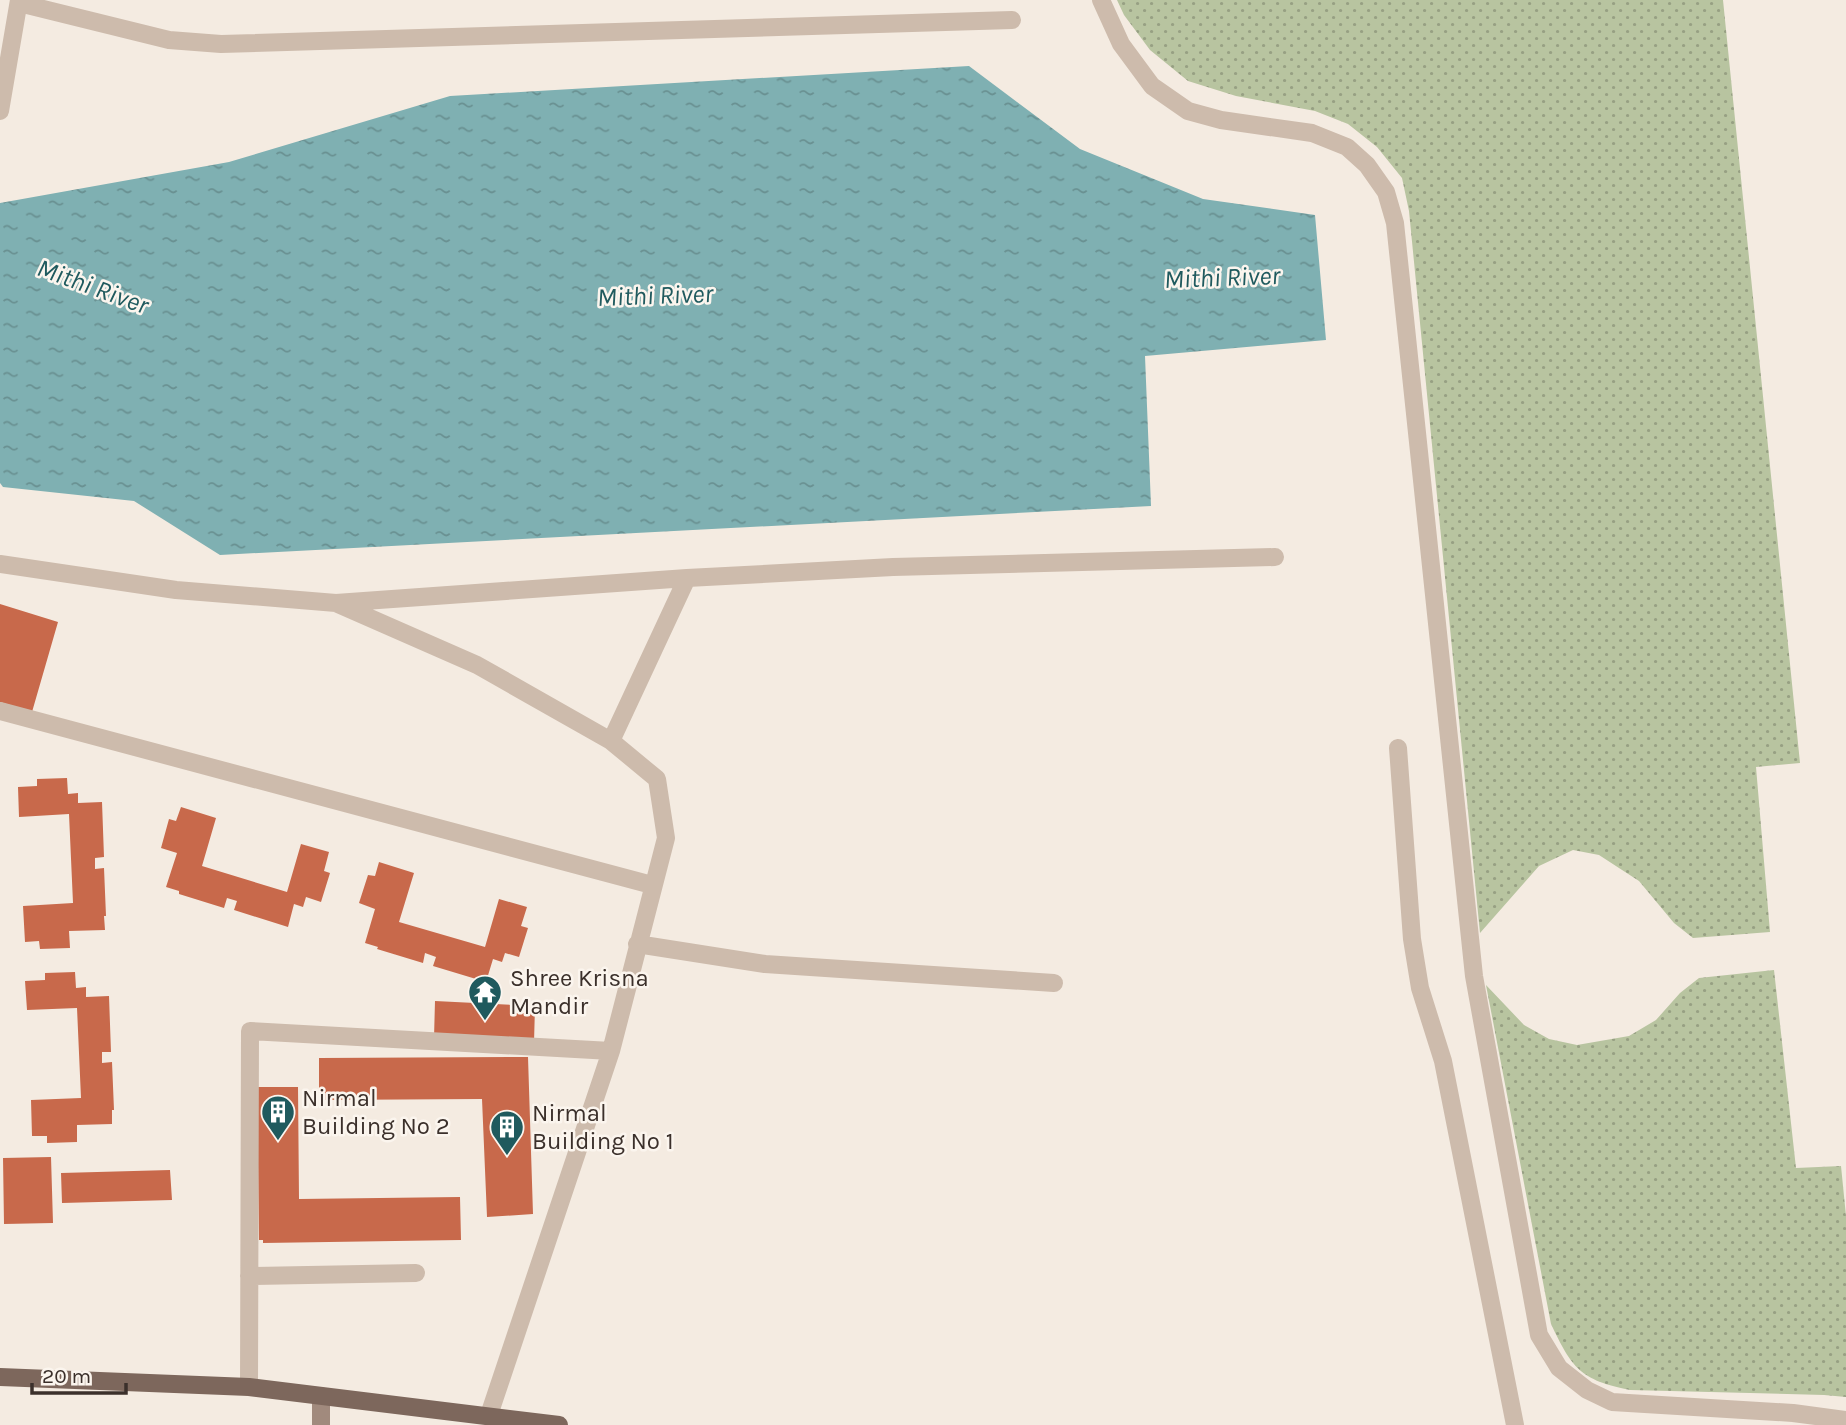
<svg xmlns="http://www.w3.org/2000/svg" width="1846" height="1425" font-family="Karla,sans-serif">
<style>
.grass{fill:url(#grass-dots)}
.water{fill:url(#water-ripples)}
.building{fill:#c8694b}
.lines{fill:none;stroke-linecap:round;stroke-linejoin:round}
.service{stroke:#cdbbac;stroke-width:18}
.minor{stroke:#cdbbac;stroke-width:18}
.secondary{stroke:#a18a7d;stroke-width:18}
.primary{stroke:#7d675c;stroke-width:18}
.labels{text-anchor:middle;stroke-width:5;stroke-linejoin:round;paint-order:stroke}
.poi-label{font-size:24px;fill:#3b302b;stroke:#fbf5ee;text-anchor:start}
.water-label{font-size:26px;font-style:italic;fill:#1f5a5e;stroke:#fbf5ee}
</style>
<defs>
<pattern id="grass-dots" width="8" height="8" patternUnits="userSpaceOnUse" patternTransform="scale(1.75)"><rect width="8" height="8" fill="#b8c4a0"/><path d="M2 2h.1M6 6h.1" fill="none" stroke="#97a083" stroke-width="1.8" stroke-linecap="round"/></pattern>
<pattern id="water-ripples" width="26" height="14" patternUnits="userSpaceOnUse" patternTransform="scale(1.75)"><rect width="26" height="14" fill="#7fb0b2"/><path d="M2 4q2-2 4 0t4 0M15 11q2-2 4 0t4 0" fill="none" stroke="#699091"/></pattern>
</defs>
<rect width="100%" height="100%" fill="#f4ebe1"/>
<!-- grass -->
<path class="grass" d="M1117 0H1723L1800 763 1756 767 1770 932 1693 938 1674 923 1639 881 1599 855 1573 850 1539 866 1480 933 1409 211 1402 178 1377 147 1348 124 1315 111 1236 96 1188 81 1150 50 1124 15Z
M1774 970 1796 1168 1841 1166 1846 1216V1397L1824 1395 1630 1390C1580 1380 1572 1368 1551 1324L1486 985 1524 1025 1549 1039 1577 1045 1629 1036 1656 1020 1680 993 1699 978Z"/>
<!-- water -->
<path class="water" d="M969 66 1080 149 1203 199 1315 215 1326 340 1145 356 1151 506 220 555 134 501 3 487 0 483V203L229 162 450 96Z"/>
<!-- building -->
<path class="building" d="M0 604 58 622 32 712 0 702Z
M67 778 68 794 78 793V803L102 802 104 857 95 858V869L104 868 106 916H104L105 930 69 931 70 948 40 949 39 941 25 942 23 906 73 903 69 814 19 817 18 787 37 786V779Z
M181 807 216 818 202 866 287 892 301 844 329 852 324 871 330 873 321 902 306 897 303 907 294 904 288 927 234 910 237 901 227 898 224 908 179 894V891L166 887 177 853 161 848 169 819 176 821Z
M379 862 414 873 399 922 485 947 499 899 527 907 521 926 528 928 519 957 505 953 502 962 493 959 486 982 433 966 436 957 425 953 423 963 377 949 378 947 365 943 375 909 359 903 368 875 375 876Z
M75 972 76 988 86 987V997L109 996 111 1052H102V1063L112 1062 114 1110H112V1124L77 1125V1142L47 1143V1136H32L31 1100 81 1098 77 1008 27 1010 25 981 45 980V973Z
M435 1001 535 1006 534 1043 434 1038Z
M528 1057 533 1214 487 1217 482 1099 319 1100V1058Z
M257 1087H298L299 1199 460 1197 461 1240 263 1243V1240H259Z
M51 1157 53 1223 4 1224 3 1158Z
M170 1170 172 1200 62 1203 61 1173Z"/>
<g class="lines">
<!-- service -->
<path class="service" d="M1101 0 1121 44 1152 86 1188 111 1221 120 1312 133 1347 147 1367 165 1386 192 1395 223 1474 976 1539 1335 1559 1368 1587 1390 1612 1402 1793 1413 1846 1420"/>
<!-- minor -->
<path class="minor" d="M19 3 169 40 221 44 1012 20
M0 111 19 0
M0 564 176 590 336 603 687 578 893 567 1275 557
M338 604 477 665 611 741 657 779 666 838 611 1051 489 1415
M0 711 652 885
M611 741 687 578
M1398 748 1412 939 1420 988 1443 1061 1515 1425
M637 944 765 964 1054 983
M249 1276 416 1273
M249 1387 250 1031 611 1051"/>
<!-- secondary -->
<path class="secondary" d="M321 1425V1396"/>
<!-- primary -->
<path class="primary" d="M0 1377 249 1387 559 1425"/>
</g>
<!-- icons -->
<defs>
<g id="temple-pin" transform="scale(1.75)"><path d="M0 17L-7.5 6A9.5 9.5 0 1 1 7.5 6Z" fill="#1f5a5e" stroke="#fbf5ee"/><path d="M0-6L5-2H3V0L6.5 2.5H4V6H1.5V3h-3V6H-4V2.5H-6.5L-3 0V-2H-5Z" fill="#fff"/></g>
<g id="building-pin" transform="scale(1.75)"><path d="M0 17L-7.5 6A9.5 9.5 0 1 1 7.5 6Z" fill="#1f5a5e" stroke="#fbf5ee"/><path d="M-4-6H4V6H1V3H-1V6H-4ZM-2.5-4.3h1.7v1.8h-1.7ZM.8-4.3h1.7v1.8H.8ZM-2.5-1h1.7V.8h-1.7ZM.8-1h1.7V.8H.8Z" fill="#fff"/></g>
</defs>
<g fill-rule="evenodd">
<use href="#temple-pin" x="485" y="992"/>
<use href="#building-pin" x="278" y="1112"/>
<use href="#building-pin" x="507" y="1127"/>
</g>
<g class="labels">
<!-- poi labels -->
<g class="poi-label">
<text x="510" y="986">Shree Krisna<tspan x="510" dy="28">Mandir</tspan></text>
<text x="302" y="1106">Nirmal<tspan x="302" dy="28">Building No 2</tspan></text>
<text x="532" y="1121">Nirmal<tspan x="532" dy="28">Building No 1</tspan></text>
</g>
<!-- water labels -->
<g class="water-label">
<text transform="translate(1222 277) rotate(-2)" y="9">Mithi River</text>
<text transform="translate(93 286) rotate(20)" y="9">Mithi River</text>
<text transform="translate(655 295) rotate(-2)" y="9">Mithi River</text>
</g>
</g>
<!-- scale -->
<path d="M32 1383v10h94v-10" fill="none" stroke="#3b302b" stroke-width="3.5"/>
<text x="42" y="1383" font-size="21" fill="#3b302b" stroke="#fbf5ee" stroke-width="5" paint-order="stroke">20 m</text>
</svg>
